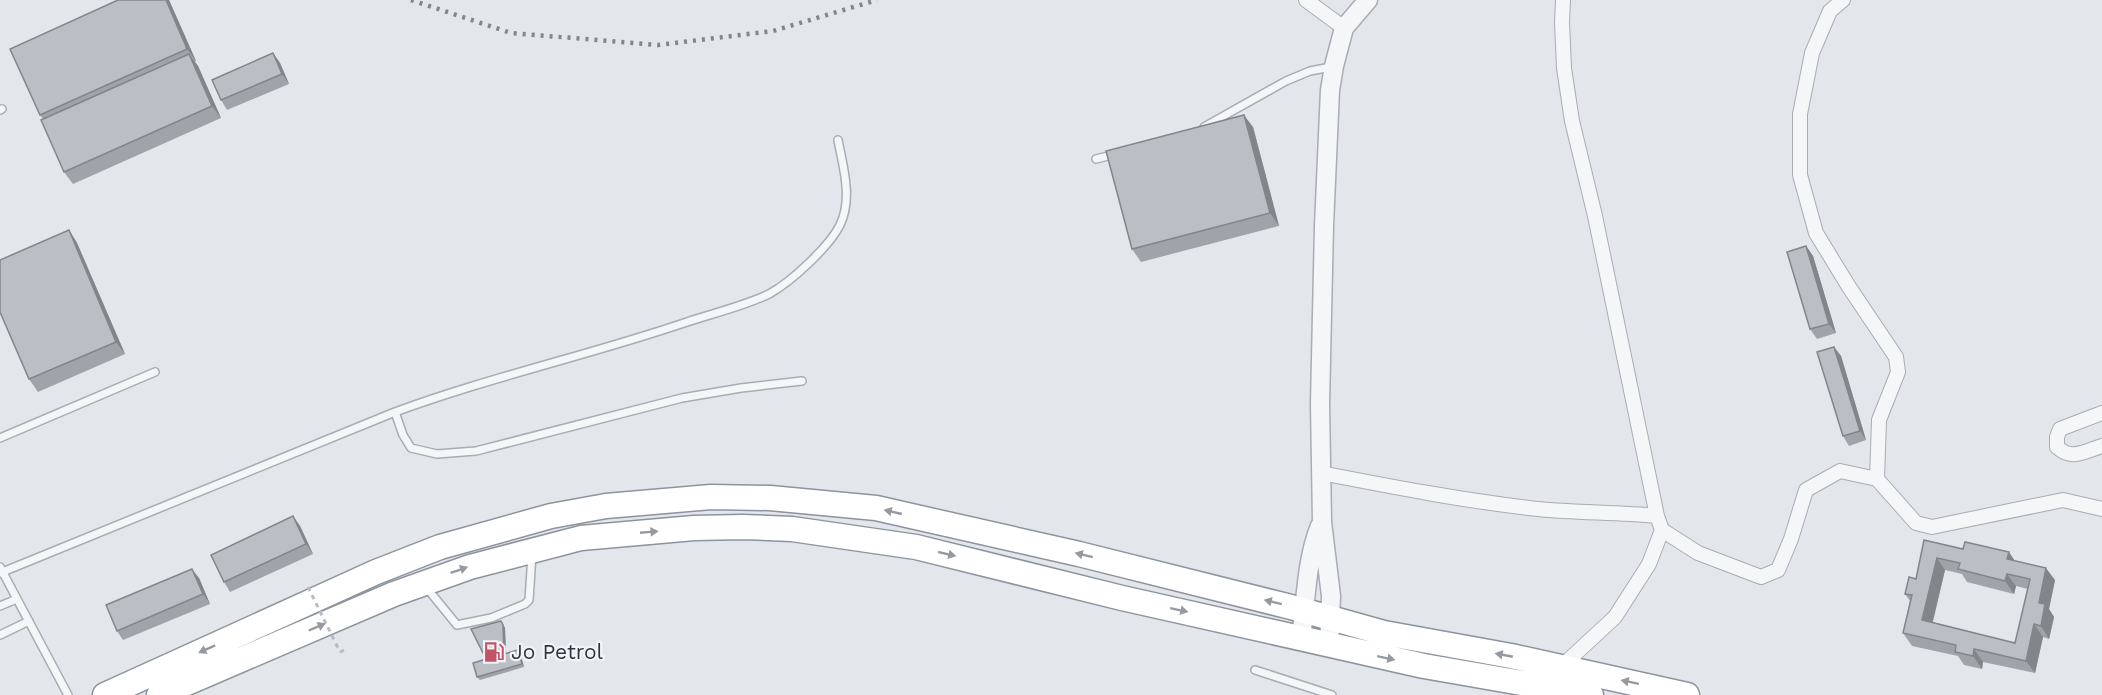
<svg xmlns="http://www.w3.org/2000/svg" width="2102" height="695" font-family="'Work Sans',sans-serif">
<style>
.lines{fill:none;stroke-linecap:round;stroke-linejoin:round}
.service-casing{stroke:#a8adb4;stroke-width:10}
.minor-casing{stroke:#a8adb4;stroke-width:16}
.tertiary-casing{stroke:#a8adb4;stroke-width:21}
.trunk-casing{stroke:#8b949f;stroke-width:27}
.path{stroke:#b9bcc1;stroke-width:3;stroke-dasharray:4.5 4.5;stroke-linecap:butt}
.service{stroke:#f5f6f8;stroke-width:7}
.minor{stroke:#f5f6f8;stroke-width:14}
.tertiary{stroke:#f5f6f8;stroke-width:18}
.trunk{stroke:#fff;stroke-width:24}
.rail{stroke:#7e8692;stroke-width:4.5;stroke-dasharray:3 6;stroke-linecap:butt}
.path-bridge{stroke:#b9bcc1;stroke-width:3;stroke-dasharray:4.5 4.5;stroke-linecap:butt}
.wall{fill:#a0a4aa;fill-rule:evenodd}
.shaded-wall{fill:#82868b}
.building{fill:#babfc6;stroke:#82868b;stroke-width:1.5;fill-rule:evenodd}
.oneway{fill:#969aa0}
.labels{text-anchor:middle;stroke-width:4.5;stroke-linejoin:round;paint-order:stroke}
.poi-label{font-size:21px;fill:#2c3441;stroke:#f2f5f7;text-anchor:start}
</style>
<rect width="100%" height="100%" fill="#e3e6ea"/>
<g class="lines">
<!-- service casing -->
<g class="service-casing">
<path id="service" d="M0 110 2 109
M1204 127 1286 81 1310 71 1331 67
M1096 159 1116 154
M395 412 403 435 411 448 437 454 476 451 682 398 741 388 802 381
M0 438 155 372
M0 567 68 695
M0 573 395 412C490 377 590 355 687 322 711 314 747 305 769 294 791 282 829 247 840 225 853 198 843 167 838 140
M426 587 457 625 491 618 525 604 529 600 532 555
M0 606 17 599
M0 635 29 621
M1255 670 1332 695"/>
</g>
<!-- minor casing -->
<g class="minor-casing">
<path id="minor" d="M1306 0 1344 28
M1843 0 1830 11 1812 53 1800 114V175L1816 233 1849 287 1896 357 1898 372 1879 420 1877 479
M2102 413 2060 429 2057 437V447C2072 461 2085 451 2102 446
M1321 473C1393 487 1465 501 1538 509 1577 513 1617 512 1657 516
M1662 530 1698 553 1761 577 1778 570 1791 539 1806 490 1840 471 1877 479 1916 523 1932 527 2063 500 2102 509
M1561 667 1615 617 1649 564 1662 530 1657 516 1595 216 1572 121 1564 68 1562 22 1563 0"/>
</g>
<!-- tertiary casing -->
<g class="tertiary-casing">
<path id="tertiary" d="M1301 638C1306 602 1306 560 1320 526
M1329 645 1331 596 1322 522 1320 404 1324 226 1330 90 1334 66 1344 28 1368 0"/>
</g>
<!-- trunk casing -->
<g class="trunk-casing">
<path id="trunk" d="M105 695 376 572 440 547 551 516 606 506 711 497 770 498 876 508 1079 554 1291 607 1384 633 1511 656 1687 695
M159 695 394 594 470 567 581 538 694 528 743 527 792 529 916 547 1122 598 1424 666 1591 695"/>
</g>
<!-- path -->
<path class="path" d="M340 652 348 648"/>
<!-- service -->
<use href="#service" class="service"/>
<!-- minor -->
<use href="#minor" class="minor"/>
<!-- tertiary -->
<use href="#tertiary" class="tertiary"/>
<!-- trunk -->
<use href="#trunk" class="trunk"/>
<!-- rail -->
<path class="rail" d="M411 0 511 33 658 45 773 31 877 0"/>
<!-- path-bridge -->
<path class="path-bridge" d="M308 587 340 652"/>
</g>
<!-- wall -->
<path class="wall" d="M118 0H169L196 61 195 62 198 66 221 118 73 184 64 172 43 119 40 115Z
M273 53 280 63 289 84 227 110 221 100Z
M1253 127 1279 226 1141 262 1132 249Z
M69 230 77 243 125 354 38 392 29 379Z
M1806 246 1813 256 1836 333 1817 339 1810 329Z
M1834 347 1841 356 1866 440 1849 446 1843 436Z
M293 516 300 526 313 554 230 592 224 582Z
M1924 540 2015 561 2055 580 2049 609 2054 617 2049 639 2043 637 2035 673 1983 662 1982 669 1964 665 1958 656 1912 646 1903 633 1910 601 1905 594 1916 579ZM1945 570 1962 574 1967 582 2014 594 2016 586 2028 589 2015 643 1933 622Z
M199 578 210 604 123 640 117 631Z
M503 624 505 628 506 653H520L524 667 480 680 477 677Z"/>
<!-- shaded-wall -->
<path class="shaded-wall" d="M166 0H169L196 61 187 49Z
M273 53 280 63 289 84 282 74Z
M189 54 198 66 221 118 212 106Z
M1244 115 1253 127 1279 226 1270 213Z
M69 230 77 243 125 354 116 342Z
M1806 246 1813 256 1836 333 1829 324Z
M1834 347 1841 356 1866 440 1860 431Z
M293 516 300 526 313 554 306 544Z
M2009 552 2017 564 2007 559Z
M1937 558 1945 570 1930 632 1922 620Z
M2046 568 2055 580 2049 609 2054 617 2049 639 2041 626 2039 603Z
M192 569 199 578 210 604 203 594Z
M2007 574 2016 586 2014 594 2005 581Z
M501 621 505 628 506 657 504 654Z
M2034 624 2043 637 2035 673 2026 661Z
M1974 649 1983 662 1982 669 1973 656Z
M518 650 520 653 524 667 522 664Z"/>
<!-- building -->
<path class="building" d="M118 0H166L187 49 40 115 10 49Z
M273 53 282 74 221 100 212 80Z
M189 54 212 106 64 172 41 120Z
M1244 115 1270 213 1132 249 1106 151Z
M69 230 116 342 29 379 0 312V260Z
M1806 246 1829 324 1810 329 1787 252Z
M1834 347 1860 431 1843 436 1817 352Z
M293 516 306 544 224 582 211 555Z
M1924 540 1963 549 1965 542 2009 552 2007 559 2046 568 2039 603 2045 604 2041 626 2034 624 2026 661 1974 649 1973 656 1955 652 1956 645 1903 633 1912 595 1905 594 1909 577 1916 579ZM1937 558 1960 563 1958 569 2005 581 2007 574 2030 579 2015 643 1922 620Z
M192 569 203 594 117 631 106 605Z
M501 621 503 625 504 654 518 650 522 664 477 677 473 663 486 659 471 629Z"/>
<!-- one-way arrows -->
<defs><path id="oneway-solid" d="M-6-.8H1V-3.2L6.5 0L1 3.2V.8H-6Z" transform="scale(1.5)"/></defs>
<g class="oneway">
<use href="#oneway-solid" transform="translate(893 512) rotate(-167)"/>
<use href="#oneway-solid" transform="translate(649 532) rotate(-5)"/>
<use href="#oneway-solid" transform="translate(947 554) rotate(13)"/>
<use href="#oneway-solid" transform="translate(1084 555) rotate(-166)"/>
<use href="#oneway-solid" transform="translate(459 570) rotate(-19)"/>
<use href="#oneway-solid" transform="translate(1273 602) rotate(-166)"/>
<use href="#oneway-solid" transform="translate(1179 610) rotate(12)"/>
<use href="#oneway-solid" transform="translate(317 627) rotate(-23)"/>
<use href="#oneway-solid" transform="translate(207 649) rotate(156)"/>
<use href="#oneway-solid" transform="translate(1504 655) rotate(-169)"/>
<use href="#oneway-solid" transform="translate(1386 658) rotate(12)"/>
<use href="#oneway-solid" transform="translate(1630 682) rotate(-168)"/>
</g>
<!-- icons -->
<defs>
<g id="fuel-bare" transform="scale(1.62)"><path d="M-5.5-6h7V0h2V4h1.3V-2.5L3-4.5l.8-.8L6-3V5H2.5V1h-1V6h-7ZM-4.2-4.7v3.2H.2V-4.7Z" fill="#c35366" stroke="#f2f5f7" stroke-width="2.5" paint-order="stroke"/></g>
</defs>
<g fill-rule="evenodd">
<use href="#fuel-bare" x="494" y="652"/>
</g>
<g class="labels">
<!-- poi labels -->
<g class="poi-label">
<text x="511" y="659">Jo Petrol</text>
</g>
</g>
</svg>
